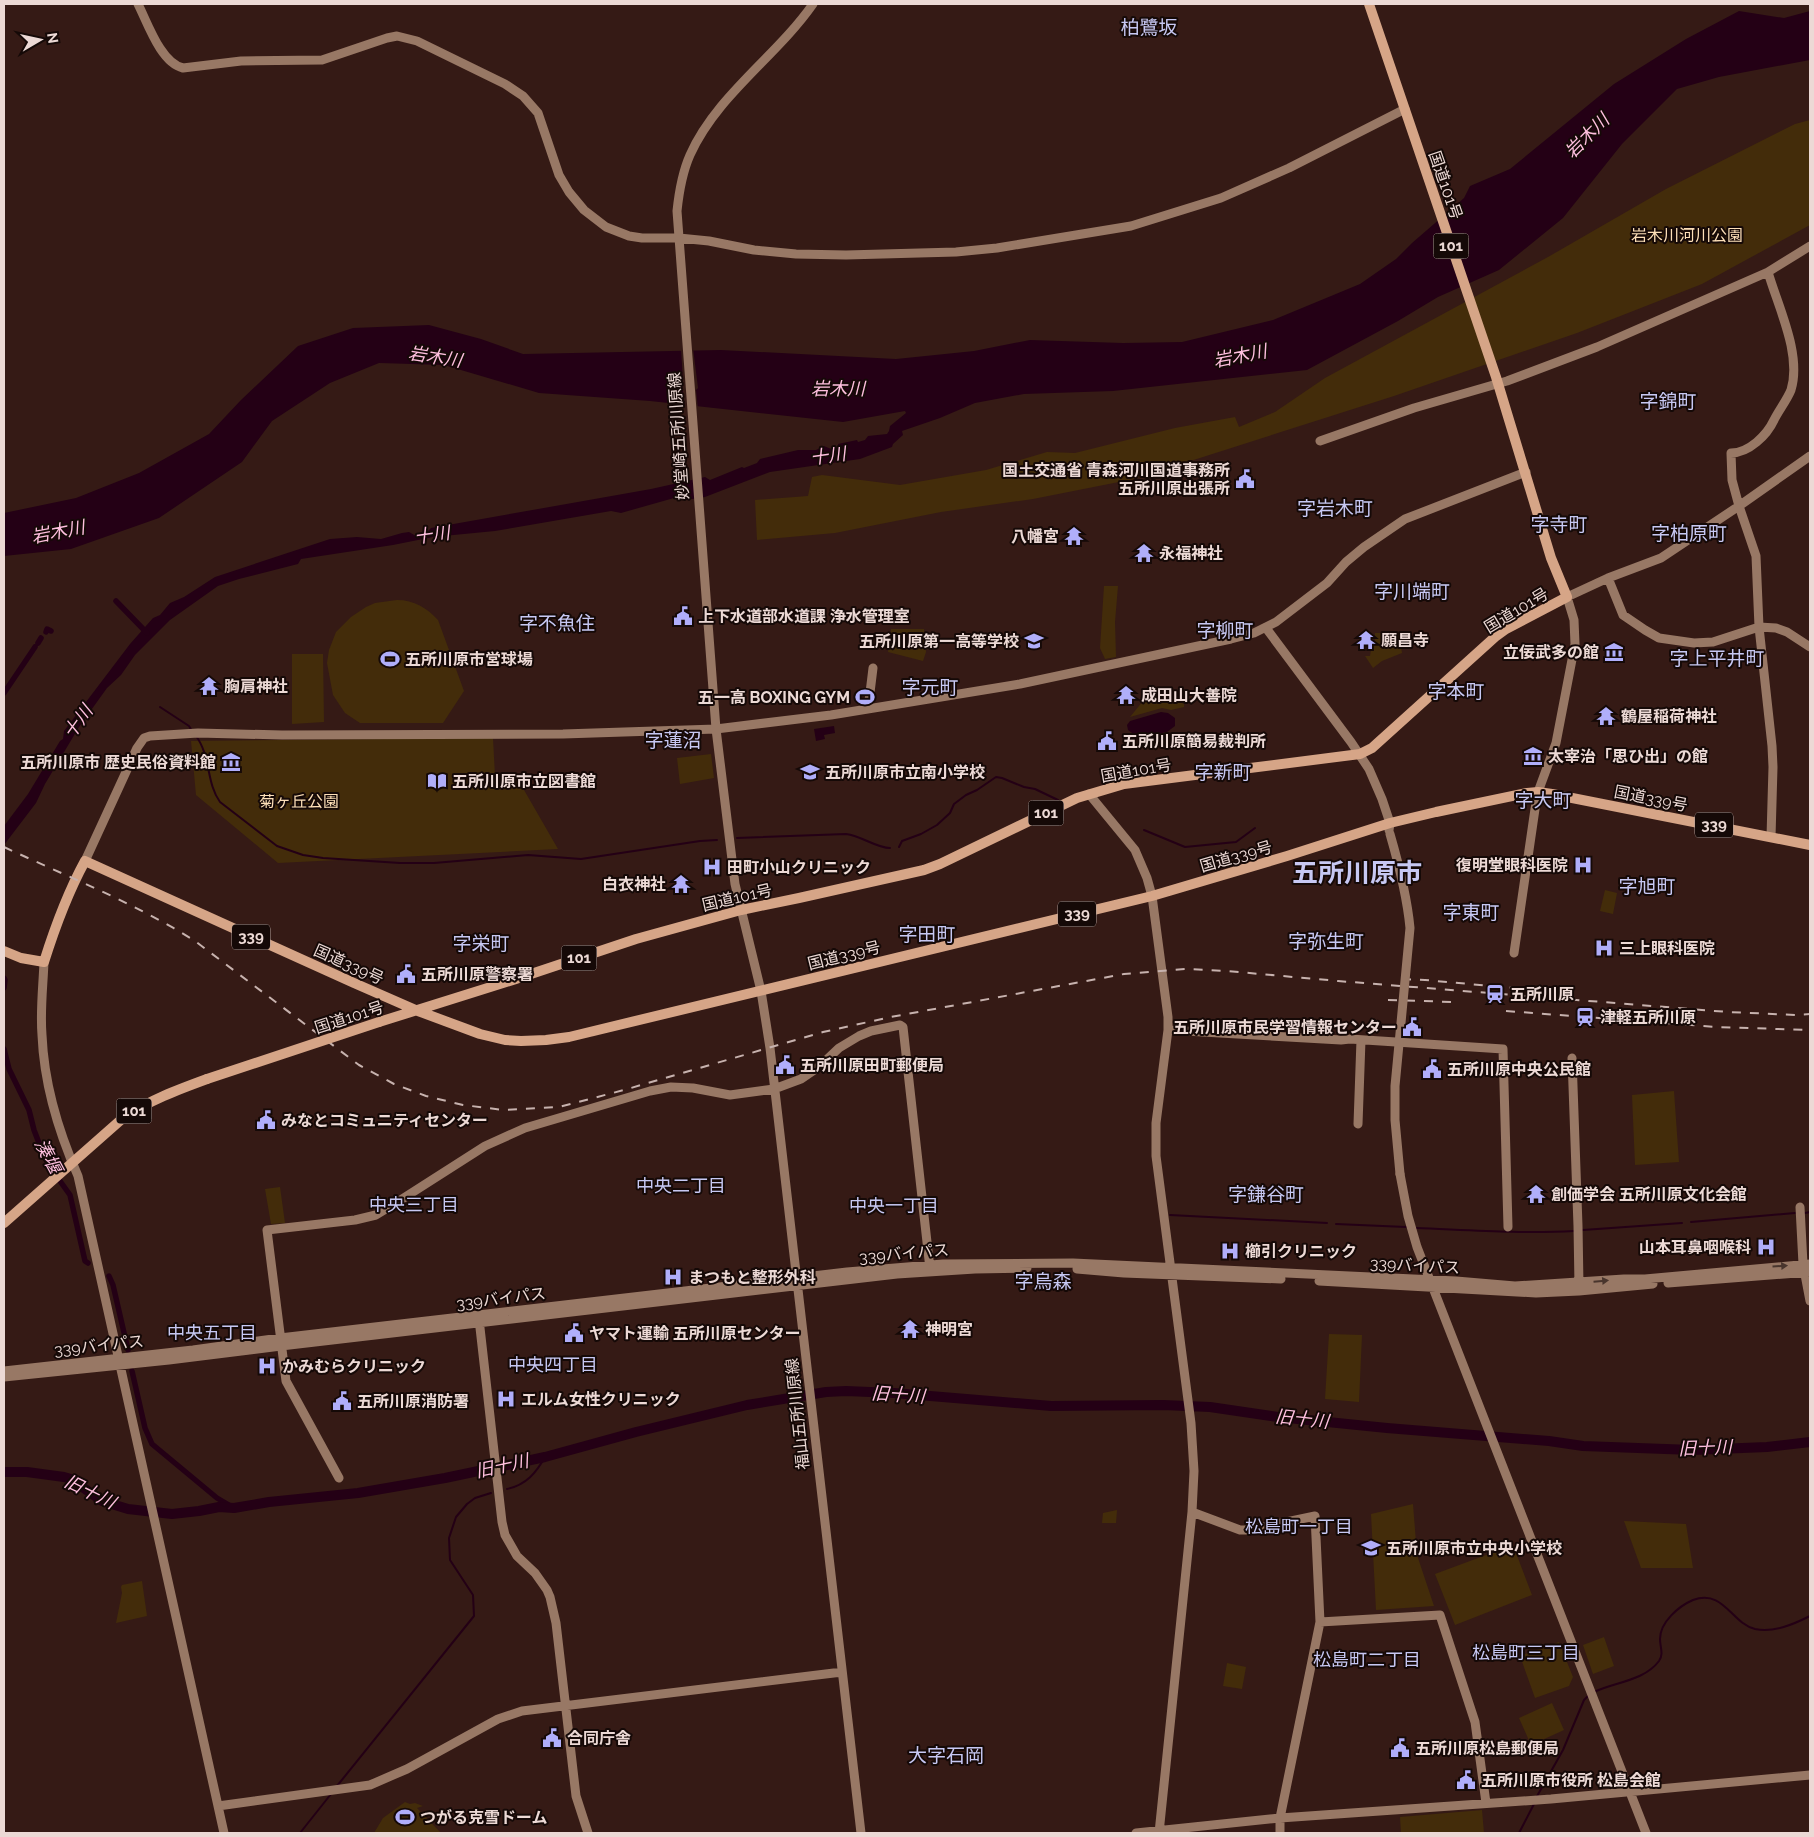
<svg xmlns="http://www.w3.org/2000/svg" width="1814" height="1837" font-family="Raleway,'Noto Sans JP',sans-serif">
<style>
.green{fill:#432c0a}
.water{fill:#240015}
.pier{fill:#351a15}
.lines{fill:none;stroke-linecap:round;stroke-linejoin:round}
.stream{stroke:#240015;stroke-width:2}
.canal{stroke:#240015;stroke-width:5.5}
.river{stroke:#240015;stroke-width:10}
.secondary{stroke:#987865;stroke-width:9}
.highway{stroke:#d6a587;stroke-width:10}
.rail{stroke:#c7b2ae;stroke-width:2;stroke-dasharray:9 9;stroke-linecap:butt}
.secondary-bridge{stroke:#987865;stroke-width:9}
.highway-bridge{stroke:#d6a587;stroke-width:10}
.oneway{fill:#49352d}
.labels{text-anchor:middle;stroke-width:4;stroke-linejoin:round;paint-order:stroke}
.shield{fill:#150907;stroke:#ac9b97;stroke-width:1}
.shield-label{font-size:15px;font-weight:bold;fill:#ecd9d5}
.street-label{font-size:16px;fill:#ecd9d5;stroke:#150907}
.park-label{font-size:16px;fill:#fddfb8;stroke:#150907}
.poi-label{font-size:16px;font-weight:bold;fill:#ecd9d5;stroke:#150907;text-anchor:start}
.water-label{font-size:18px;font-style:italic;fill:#febfde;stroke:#150907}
.neighbourhood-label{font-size:18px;fill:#c7c8f3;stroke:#150907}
.quarter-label{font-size:19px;fill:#c7c8f3;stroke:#150907}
.town-label{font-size:26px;font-weight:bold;fill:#c7c8f3;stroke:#150907}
</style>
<rect width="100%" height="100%" fill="#351a15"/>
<!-- green -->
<path class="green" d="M1810 120V225L1702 284 1577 333 1394 396 1134 479 1033 499 941 512 835 533 757 540 755 500 808 496 812 477 822 475 900 485 986 470 1047 452 1075 453 1175 428 1235 417 1239 427 1275 412 1325 378 1548 257 1666 189 1795 124Z
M1104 586H1118L1115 622 1116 657 1105 659 1100 648Z
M397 600C414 600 427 608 438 620L464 691 443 723H360L345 713 333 695 327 663 329 650 336 632 351 617 366 607 375 603Z
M891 629H924L926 652 923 661 888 652Z
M1375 633H1399L1402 653 1382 661 1373 668 1365 656H1370L1371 650 1375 645Z
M292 654H323L324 722 292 724Z
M1152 690 1184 704V707L1171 710 1162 708 1130 717Z
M493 738 495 776 513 780 520 783 558 849 278 863 196 795 191 741Z
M711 754 714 778 680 784 677 758Z
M1605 890 1617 893 1613 914 1600 911Z
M1674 1091 1679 1162 1635 1165 1632 1095Z
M280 1187 285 1223 271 1224 265 1189Z
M1329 1334 1362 1335 1359 1402 1325 1399Z
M1413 1504 1417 1555 1434 1606 1376 1610 1371 1514Z
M1117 1510 1116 1523H1102L1103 1513Z
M1624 1521 1686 1524 1693 1568H1641Z
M1513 1545 1532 1595 1455 1625 1435 1574Z
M142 1581 147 1616 116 1623 122 1593 121 1587 122 1585Z
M1604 1637 1614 1666 1593 1674 1583 1645Z
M1559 1642 1573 1677 1569 1686 1535 1698 1520 1656Z
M1227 1663 1246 1667 1242 1689 1223 1686Z
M1552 1703 1564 1730 1531 1745 1519 1718Z
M405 1802 410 1804 415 1803 423 1806 417 1808 441 1833H374L383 1818Z
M1482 1810 1484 1833H1401L1400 1817Z"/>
<!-- water -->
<path class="water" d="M1739 11 1784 18 1810 11V60L1719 77 1677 89 1622 144 1563 218 1499 270 1438 297 1398 321 1307 370 1113 391 1024 394 975 403 940 418 902 431 903 435 893 444 892 447 860 459 770 472 705 497 686 500 684 498H674L621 513 611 511 495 531 433 537 393 545 301 559 298 564 239 579 218 586 170 620 135 655 121 675 107 688 79 727 45 784 36 803 4 845V826L28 794 60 741 63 739 64 731 130 644 153 618 160 615 170 603 184 597 215 577 330 539 357 537 381 539 402 533 409 532 416 536 427 532 431 528 651 489 705 477 710 480 742 467 744 468 757 463 760 459 798 450H816L824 446C829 448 834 451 838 447V444L857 440 858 442 865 440 868 436 887 434 889 431 890 426 906 413 905 411 843 422 650 401 539 393 444 365 379 363 330 383 272 421 242 462 159 518 71 549 4 556V513L76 498 139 473 209 434 241 400 298 346 353 328 429 325 481 339 523 354 721 350 896 359 974 351 1030 340 1123 343 1182 342 1273 320 1360 284 1396 259 1412 243 1464 198 1470 186 1510 169 1614 84 1686 39Z
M1161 712 1168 713 1175 718V726L1167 732 1157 734V742L1135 735 1128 730 1127 725 1130 721Z
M834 726 835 733 824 735 825 739 816 741 814 729Z"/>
<!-- pier -->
<path class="pier" d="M681 348H693L698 388 696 390 698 409 685 407 682 384 683 382Z"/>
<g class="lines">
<!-- stream -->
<path class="stream" d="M160 707 189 726 192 731
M196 736C211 756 206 783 220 802L277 846 303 855 323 858 400 863H434L528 855 581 859 700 841 717 840
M1144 830 1185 847 1236 842 1255 828
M737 838 846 834C862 836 876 848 890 848
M899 847 902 841 921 834 937 825 950 813 954 804 966 795 977 790 996 777 1002 778 1024 787 1035 789 1058 800
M1805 1213 1810 1212
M1170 1215 1327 1223
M1691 1222 1795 1213
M1336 1224 1406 1227
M1416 1228C1468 1230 1521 1234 1574 1231
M1583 1230 1682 1223
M507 1489C526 1485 536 1473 545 1457
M1594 1692C1615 1682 1644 1681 1659 1661 1664 1654 1660 1647 1660 1639 1660 1622 1679 1606 1693 1600 1724 1589 1731 1623 1755 1629 1774 1633 1794 1624 1810 1616
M337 1786 474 1616 473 1595 450 1560 449 1538 456 1517 467 1504 475 1498 491 1493
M1536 1798 1563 1750 1584 1700 1590 1694
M300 1833 331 1794
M1519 1833 1534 1804"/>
<!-- canal -->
<path class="canal" d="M116 601 147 633
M46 632 47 629 51 631
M38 643 41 638
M4 693 35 647
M4 978 5 980 4 988
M4 1049 9 1069 29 1110 34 1130 44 1156 50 1167 70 1195 85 1261 88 1263
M109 1276 113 1285 128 1350
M132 1371 145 1428 152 1444 217 1498 234 1508"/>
<!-- river -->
<path class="river" d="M4 1472H27L64 1477 71 1479 102 1501 128 1509 172 1514 199 1511 219 1507 234 1508 269 1502 358 1493 445 1478 545 1457 636 1432 747 1405 826 1392 846 1391 894 1393 1051 1406 1163 1405 1210 1407 1278 1417 1387 1428 1549 1441 1583 1446 1693 1450 1767 1447 1810 1442"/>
<!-- secondary -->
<path class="secondary" d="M138 4C148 24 161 63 183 68L241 61 322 60 387 38 397 36 417 41 505 84 523 96 538 113 559 175 569 192 584 210 606 227 629 236 642 238H679L709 241 754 250 796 254 846 255 956 252 997 248 1131 226 1221 198 1289 168 1405 109
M813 4C776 57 717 95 690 155 682 173 679 192 677 211L716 729 735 884 761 991 770 1048 861 1833
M1768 272C1778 307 1802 354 1791 390 1787 400 1779 410 1774 420 1767 435 1749 453 1731 453L1732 480 1739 506 1756 556 1759 627 1772 746 1773 767 1771 837
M1320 441 1414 408 1507 381 1597 347 1768 272 1810 246
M1608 578 1623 615 1645 630 1659 638 1694 643 1713 642 1759 627 1776 628 1787 632 1810 647
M1266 628 1351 742 1369 769 1382 799 1390 823 1389 830
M868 709 873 668
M1089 794 1135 850 1147 878 1152 896 1168 1017V1030L1156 1123V1156L1191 1423 1194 1471 1192 1512 1159 1833
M85 861 137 748 144 738 150 736 198 733 282 735 563 734 716 729 831 715 1020 684 1231 639 1254 633 1276 622 1327 583 1346 562 1364 547 1405 519 1526 472
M1514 953 1535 809 1538 792 1556 743 1575 644 1574 620 1567 597 1608 578 1661 558 1739 506 1810 456
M44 962C43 987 40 1011 42 1035 44 1083 59 1133 78 1176L224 1833
M1168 1030 1341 1040 1350 1039 1503 1049 1508 1227
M1572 1058 1578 1226 1579 1286
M1358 1124 1361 1040
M1400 1174 1408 1216 1417 1247 1646 1833
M1800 1207 1803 1264 1810 1301
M1077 1269 1124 1273 1281 1279
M1319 1281 1536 1293 1579 1291 1653 1284
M1668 1283 1810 1272
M479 1319 502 1522 505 1535 517 1556 535 1573 547 1590 550 1597 556 1623 576 1796 588 1833
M4 1371 193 1350 280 1338 847 1272 943 1264 1073 1263 1456 1281 1515 1286 1624 1279H1645L1810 1264
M4 1377 169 1360 281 1346 897 1274 975 1269 1027 1268
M339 1478 286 1381 267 1230 355 1220 376 1215 399 1201 485 1146 525 1128 650 1091 671 1087 693 1088 730 1095 774 1089 801 1079 820 1066 839 1048 859 1036 871 1031 900 1025 903 1027 930 1269
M1192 1512 1240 1530H1248L1315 1516 1320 1622 1280 1818V1833
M1320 1622 1440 1615 1475 1722 1486 1803
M218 1806 370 1785 407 1769 498 1719 522 1711 842 1672
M1136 1833 1280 1818 1551 1799 1810 1775"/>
<!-- highway -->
<path class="highway" d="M4 951 21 958 44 962C55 927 67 894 85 861L354 983 418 1011 480 1034 505 1040 521 1041 546 1040 569 1037 1152 896 1287 856 1390 823 1436 812 1527 793 1538 792 1552 794 1810 845
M379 1022 516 979 636 939 741 910 799 898 924 870 940 864 1077 798 1124 784 1360 754 1372 748 1495 637 1506 629 1567 597 1551 558 1496 377 1369 4
M4 1223 123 1118C150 1100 177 1090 207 1079"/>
<!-- rail -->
<path class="rail" d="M4 847C68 877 135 903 195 941L359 1065 394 1084 426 1096 463 1105 504 1110 559 1107 624 1090 823 1032 891 1017 1124 974 1186 969 1227 971 1338 981 1728 1012 1796 1015 1810 1014
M1402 979 1425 980 1514 988
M1388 1000 1454 1002
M1506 1011 1717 1027 1810 1030"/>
<!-- secondary-bridge -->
<path class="secondary-bridge" d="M1390 834C1399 865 1407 896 1410 928L1395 1086V1120L1400 1174"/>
<!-- highway-bridge -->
<path class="highway-bridge" d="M207 1079 379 1022"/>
</g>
<!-- one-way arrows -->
<defs><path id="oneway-solid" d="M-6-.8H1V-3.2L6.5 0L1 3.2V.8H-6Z" transform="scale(1.25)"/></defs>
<g class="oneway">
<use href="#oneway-solid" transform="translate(1780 1266) rotate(-4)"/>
<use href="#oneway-solid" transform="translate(1601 1281) rotate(-5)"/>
</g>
<!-- icons -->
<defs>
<g id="civic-bare" transform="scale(1.5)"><path d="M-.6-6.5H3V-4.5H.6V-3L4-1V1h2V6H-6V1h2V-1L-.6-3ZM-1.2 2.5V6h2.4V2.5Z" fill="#b0aefa" stroke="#150907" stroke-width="2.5" paint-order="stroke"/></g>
<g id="temple-bare" transform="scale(1.5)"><path d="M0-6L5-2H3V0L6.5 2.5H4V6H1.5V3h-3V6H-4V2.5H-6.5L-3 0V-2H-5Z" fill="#b0aefa" stroke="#150907" stroke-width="2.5" paint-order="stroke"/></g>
<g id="school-bare" transform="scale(1.5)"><path d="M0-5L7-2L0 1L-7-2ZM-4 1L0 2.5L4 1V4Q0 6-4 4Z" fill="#b0aefa" stroke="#150907" stroke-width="2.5" paint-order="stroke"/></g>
<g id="museum-bare" transform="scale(1.5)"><path d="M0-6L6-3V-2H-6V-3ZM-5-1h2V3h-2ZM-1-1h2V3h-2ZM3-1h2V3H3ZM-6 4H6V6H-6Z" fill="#b0aefa" stroke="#150907" stroke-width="2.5" paint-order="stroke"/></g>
<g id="stadium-bare" transform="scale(1.5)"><path d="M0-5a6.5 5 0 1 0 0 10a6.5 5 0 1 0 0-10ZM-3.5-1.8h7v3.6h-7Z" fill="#b0aefa" stroke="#150907" stroke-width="2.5" paint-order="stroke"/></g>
<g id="library-bare" transform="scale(1.5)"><path d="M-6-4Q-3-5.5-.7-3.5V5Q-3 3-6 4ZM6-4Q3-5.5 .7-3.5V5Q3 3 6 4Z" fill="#b0aefa" stroke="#150907" stroke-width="2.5" paint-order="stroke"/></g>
<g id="hospital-bare" transform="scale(1.5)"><path d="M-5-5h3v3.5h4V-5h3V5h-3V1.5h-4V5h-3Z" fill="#b0aefa" stroke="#150907" stroke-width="2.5" paint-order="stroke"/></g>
<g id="station-bare" transform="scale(1.5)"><path d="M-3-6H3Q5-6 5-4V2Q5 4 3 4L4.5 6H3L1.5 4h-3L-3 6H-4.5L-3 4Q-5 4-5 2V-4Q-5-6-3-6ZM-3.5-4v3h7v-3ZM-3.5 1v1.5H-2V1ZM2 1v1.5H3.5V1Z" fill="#b0aefa" stroke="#150907" stroke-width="2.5" paint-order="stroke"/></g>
</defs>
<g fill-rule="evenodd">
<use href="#civic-bare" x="1245" y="479"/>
<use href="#temple-bare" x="1074" y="536"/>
<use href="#temple-bare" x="1144" y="553"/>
<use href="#civic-bare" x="683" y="616"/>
<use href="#temple-bare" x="1366" y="640"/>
<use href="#school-bare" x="1034" y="641"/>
<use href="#museum-bare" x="1614" y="652"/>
<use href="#stadium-bare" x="390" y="659"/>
<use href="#temple-bare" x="209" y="686"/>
<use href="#temple-bare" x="1126" y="695"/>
<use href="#stadium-bare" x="865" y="697"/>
<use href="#temple-bare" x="1606" y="716"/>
<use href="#civic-bare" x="1107" y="741"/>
<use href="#museum-bare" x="1533" y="756"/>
<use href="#museum-bare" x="231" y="762"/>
<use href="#school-bare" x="810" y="772"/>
<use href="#library-bare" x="437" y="781"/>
<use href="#hospital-bare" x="1583" y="865"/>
<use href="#hospital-bare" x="712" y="867"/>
<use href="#temple-bare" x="681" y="884"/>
<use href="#hospital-bare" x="1604" y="948"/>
<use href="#civic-bare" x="406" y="974"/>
<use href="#station-bare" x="1495" y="994"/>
<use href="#station-bare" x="1585" y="1017"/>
<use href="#civic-bare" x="1412" y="1027"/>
<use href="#civic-bare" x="785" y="1065"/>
<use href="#civic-bare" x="1432" y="1069"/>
<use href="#civic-bare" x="266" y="1120"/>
<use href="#temple-bare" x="1536" y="1194"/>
<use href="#hospital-bare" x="1766" y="1247"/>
<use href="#hospital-bare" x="1230" y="1251"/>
<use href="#hospital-bare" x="673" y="1277"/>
<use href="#temple-bare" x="910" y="1329"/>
<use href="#civic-bare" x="574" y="1333"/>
<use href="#hospital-bare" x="267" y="1366"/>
<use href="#hospital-bare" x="506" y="1399"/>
<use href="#civic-bare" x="342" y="1401"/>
<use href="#school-bare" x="1371" y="1548"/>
<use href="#civic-bare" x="552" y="1738"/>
<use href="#civic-bare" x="1400" y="1748"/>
<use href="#civic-bare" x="1466" y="1780"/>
<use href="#stadium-bare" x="405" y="1817"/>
</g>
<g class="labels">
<!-- shield labels -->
<g class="shield">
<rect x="1433.5" y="233.5" width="35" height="25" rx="4"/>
<rect x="1028.5" y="800.5" width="35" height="25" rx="4"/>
<rect x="1695" y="812.5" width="38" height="25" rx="4"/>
<rect x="1058" y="901.5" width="38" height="25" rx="4"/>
<rect x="232" y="924.5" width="38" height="25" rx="4"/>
<rect x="561.5" y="945.5" width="35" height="25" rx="4"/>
<rect x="116.5" y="1098.5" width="35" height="25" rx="4"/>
</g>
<g class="shield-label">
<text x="1451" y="251">101</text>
<text x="1046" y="818">101</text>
<text x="1714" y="830">339</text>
<text x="1077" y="919">339</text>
<text x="251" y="942">339</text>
<text x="579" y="963">101</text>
<text x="134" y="1116">101</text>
</g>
<!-- street labels -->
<g class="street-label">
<text transform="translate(1446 185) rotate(71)" y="6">国道101号</text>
<text transform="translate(678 436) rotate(-94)" y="6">妙堂崎五所川原線</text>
<text transform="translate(1516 610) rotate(-31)" y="6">国道101号</text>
<text transform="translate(1136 770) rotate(-10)" y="6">国道101号</text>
<text transform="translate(1651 798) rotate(11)" y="6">国道339号</text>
<text transform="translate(1236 856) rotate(-16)" y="6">国道339号</text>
<text transform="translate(737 897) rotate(-13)" y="6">国道101号</text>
<text transform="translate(844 955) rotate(-14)" y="6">国道339号</text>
<text transform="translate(349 964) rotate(24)" y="6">国道339号</text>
<text transform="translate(349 1017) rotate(-18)" y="6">国道101号</text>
<text transform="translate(904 1253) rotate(-5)" y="6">339バイパス</text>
<text transform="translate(1415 1265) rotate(3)" y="6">339バイパス</text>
<text transform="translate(501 1298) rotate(-7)" y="6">339バイパス</text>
<text transform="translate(99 1345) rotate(-6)" y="6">339バイパス</text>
<text transform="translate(797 1414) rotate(-96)" y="6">福山五所川原線</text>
</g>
<!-- park labels -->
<g class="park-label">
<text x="1687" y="241">岩木川河川公園</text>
<text x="299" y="807">菊ヶ丘公園</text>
</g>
<!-- poi labels -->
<g class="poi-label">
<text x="1230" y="476" text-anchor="end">国土交通省 青森河川国道事務所<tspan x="1230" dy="18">五所川原出張所</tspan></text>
<text x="1059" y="542" text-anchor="end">八幡宮</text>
<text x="1159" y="559">永福神社</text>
<text x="698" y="622">上下水道部水道課 浄水管理室</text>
<text x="1381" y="646">願昌寺</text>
<text x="1019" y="647" text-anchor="end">五所川原第一高等学校</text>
<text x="1599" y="658" text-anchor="end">立佞武多の館</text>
<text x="405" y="665">五所川原市営球場</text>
<text x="224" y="692">胸肩神社</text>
<text x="1141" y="701">成田山大善院</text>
<text x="850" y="703" text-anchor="end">五一高 BOXING GYM</text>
<text x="1621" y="722">鶴屋稲荷神社</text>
<text x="1122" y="747">五所川原簡易裁判所</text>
<text x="1548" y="762">太宰治「思ひ出」の館</text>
<text x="216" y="768" text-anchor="end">五所川原市 歴史民俗資料館</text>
<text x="825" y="778">五所川原市立南小学校</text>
<text x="452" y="787">五所川原市立図書館</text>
<text x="1568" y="871" text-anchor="end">復明堂眼科医院</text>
<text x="727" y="873">田町小山クリニック</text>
<text x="666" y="890" text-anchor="end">白衣神社</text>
<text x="1619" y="954">三上眼科医院</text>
<text x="421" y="980">五所川原警察署</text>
<text x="1510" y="1000">五所川原</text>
<text x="1600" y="1023">津軽五所川原</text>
<text x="1397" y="1033" text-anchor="end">五所川原市民学習情報センター</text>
<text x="800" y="1071">五所川原田町郵便局</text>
<text x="1447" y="1075">五所川原中央公民館</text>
<text x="281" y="1126">みなとコミュニティセンター</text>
<text x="1551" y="1200">創価学会 五所川原文化会館</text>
<text x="1751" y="1253" text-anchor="end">山本耳鼻咽喉科</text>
<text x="1245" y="1257">櫛引クリニック</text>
<text x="688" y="1283">まつもと整形外科</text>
<text x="925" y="1335">神明宮</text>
<text x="589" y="1339">ヤマト運輸 五所川原センター</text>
<text x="282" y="1372">かみむらクリニック</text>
<text x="521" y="1405">エルム女性クリニック</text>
<text x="357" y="1407">五所川原消防署</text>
<text x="1386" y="1554">五所川原市立中央小学校</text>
<text x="567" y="1744">合同庁舎</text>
<text x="1415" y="1754">五所川原松島郵便局</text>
<text x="1481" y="1786">五所川原市役所 松島会館</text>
<text x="420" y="1823">つがる克雪ドーム</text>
</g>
<!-- water labels -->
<g class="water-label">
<text transform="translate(1587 136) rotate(-45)" y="6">岩木川</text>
<text transform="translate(1240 356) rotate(-11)" y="6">岩木川</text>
<text transform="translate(435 357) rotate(9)" y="6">岩木川</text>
<text x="838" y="395">岩木川</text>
<text transform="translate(828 456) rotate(-8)" y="6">十川</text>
<text transform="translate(58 532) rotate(-11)" y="6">岩木川</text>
<text transform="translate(432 535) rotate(-8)" y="6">十川</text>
<text transform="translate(78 722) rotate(-54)" y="6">十川</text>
<text transform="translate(48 1156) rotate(62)" y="6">湊堰</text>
<text transform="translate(898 1395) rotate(4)" y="6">旧十川</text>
<text transform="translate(1302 1419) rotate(6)" y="6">旧十川</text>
<text transform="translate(1705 1448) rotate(-2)" y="6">旧十川</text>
<text transform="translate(502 1466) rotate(-12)" y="6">旧十川</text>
<text transform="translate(90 1492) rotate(26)" y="6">旧十川</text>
</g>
<!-- neighbourhood labels -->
<g class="neighbourhood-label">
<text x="681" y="1192">中央二丁目</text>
<text x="414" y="1211">中央三丁目</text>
<text x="894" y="1212">中央一丁目</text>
<text x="212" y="1339">中央五丁目</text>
<text x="553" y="1371">中央四丁目</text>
<text x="1299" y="1533">松島町一丁目</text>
<text x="1526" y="1659">松島町三丁目</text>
<text x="1367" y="1666">松島町二丁目</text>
</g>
<!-- quarter labels -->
<g class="quarter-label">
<text x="1149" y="34">柏鷺坂</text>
<text x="1668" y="408">字錦町</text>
<text x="1335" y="515">字岩木町</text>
<text x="1559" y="531">字寺町</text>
<text x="1689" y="540">字柏原町</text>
<text x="1412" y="598">字川端町</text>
<text x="557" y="630">字不魚住</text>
<text x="1225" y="637">字柳町</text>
<text x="1717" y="665">字上平井町</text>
<text x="930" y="694">字元町</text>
<text x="1456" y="698">字本町</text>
<text x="673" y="747">字蓮沼</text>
<text x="1223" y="779">字新町</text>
<text x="1543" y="807">字大町</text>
<text x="1647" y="893">字旭町</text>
<text x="1471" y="919">字東町</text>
<text x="927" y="941">字田町</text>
<text x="1326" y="948">字弥生町</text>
<text x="481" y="950">字栄町</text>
<text x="1266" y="1201">字鎌谷町</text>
<text x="1043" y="1288">字烏森</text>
<text x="946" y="1762">大字石岡</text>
</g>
<!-- town labels -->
<g class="town-label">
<text x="1357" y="882">五所川原市</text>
</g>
</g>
<!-- border -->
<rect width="1814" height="1837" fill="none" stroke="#ecd9d5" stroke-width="10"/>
<!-- north arrow -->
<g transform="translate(40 40) rotate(81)" stroke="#150907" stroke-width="4" paint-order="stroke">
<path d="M0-4L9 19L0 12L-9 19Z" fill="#ecd9d5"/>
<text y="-8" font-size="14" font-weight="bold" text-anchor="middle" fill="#ecd9d5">N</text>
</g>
</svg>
